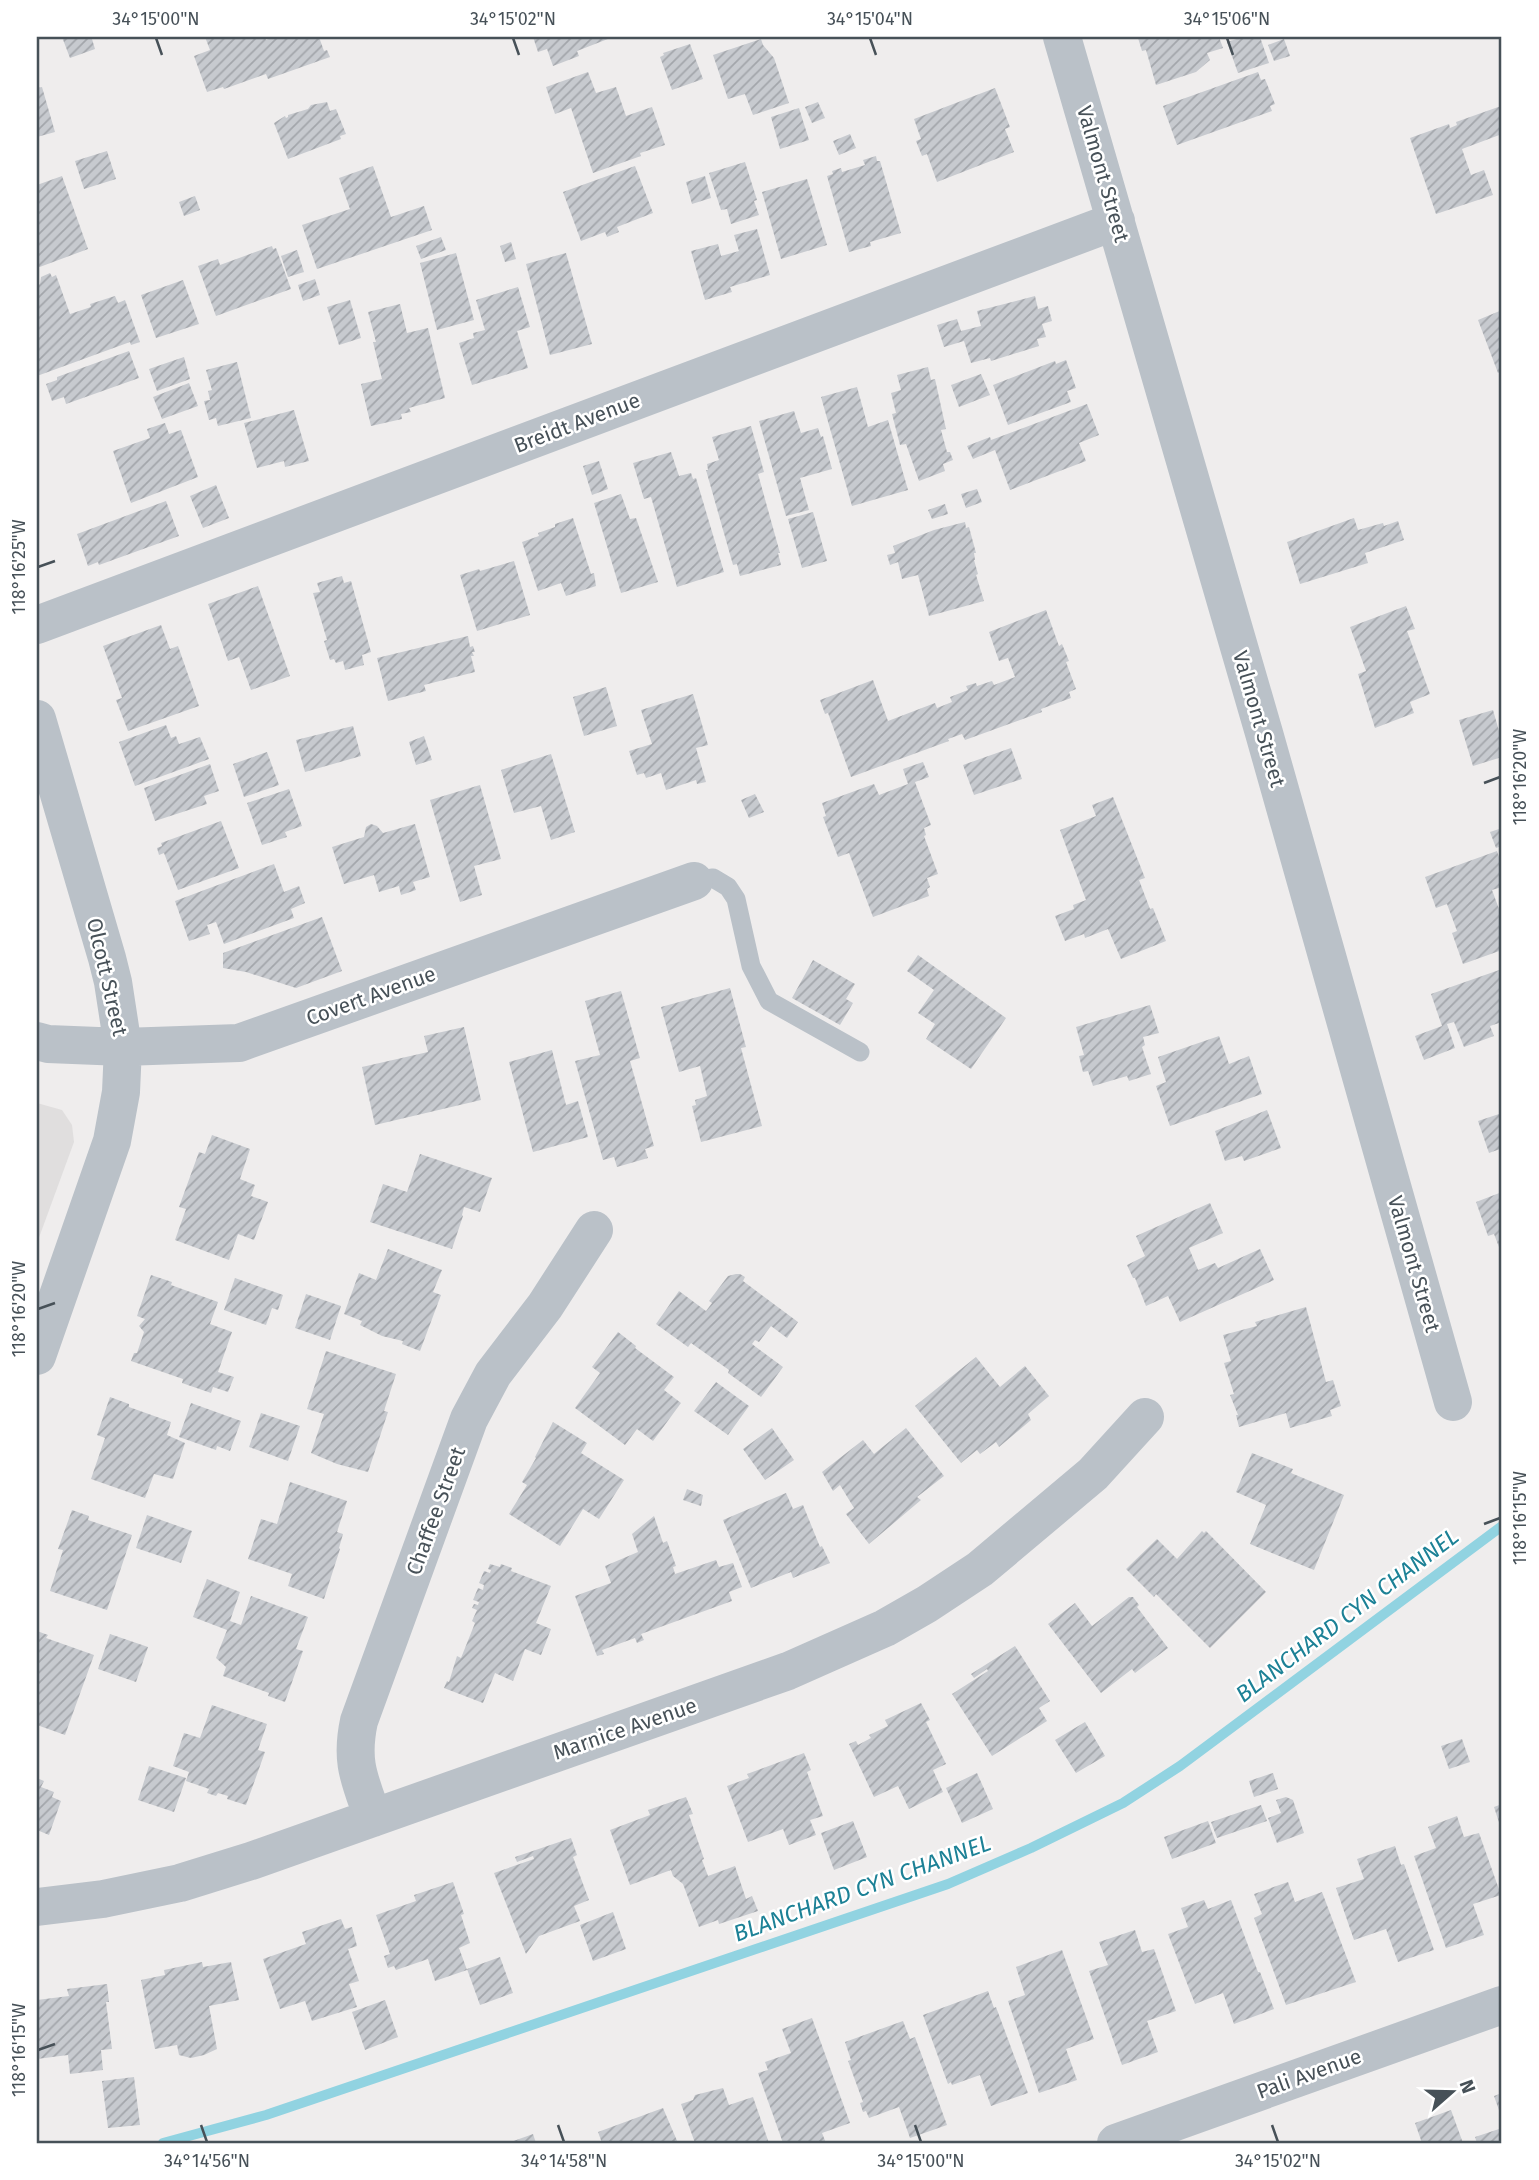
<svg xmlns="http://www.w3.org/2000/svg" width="1539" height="2180" font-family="'Fira Sans',sans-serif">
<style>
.education{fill:#e0dede}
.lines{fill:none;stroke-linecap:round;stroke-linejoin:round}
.stream{stroke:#91d3e1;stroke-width:10}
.building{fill:url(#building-hatch)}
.service{stroke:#bac1c8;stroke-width:19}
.minor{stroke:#bac1c8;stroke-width:38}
.ticks{fill:none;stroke:#475158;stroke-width:2.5}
.labels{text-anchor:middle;stroke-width:5;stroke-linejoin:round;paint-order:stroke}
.street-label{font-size:21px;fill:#475158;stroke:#fff}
.water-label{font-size:23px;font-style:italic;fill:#1c8196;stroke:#fff}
.neatline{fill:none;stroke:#475158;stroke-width:2.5}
.ticks-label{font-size:18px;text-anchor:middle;fill:#475158}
</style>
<defs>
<pattern id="building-hatch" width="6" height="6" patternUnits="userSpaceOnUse" patternTransform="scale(1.75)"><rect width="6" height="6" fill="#c7cacf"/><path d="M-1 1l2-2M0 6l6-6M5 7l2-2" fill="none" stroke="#a3a6ab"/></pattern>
</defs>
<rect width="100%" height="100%" fill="#efeded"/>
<!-- education -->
<path class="education" d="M37 1103 62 1110 72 1125 74 1142 37 1243Z"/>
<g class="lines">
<!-- stream -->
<path class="stream" d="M163 2143 266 2115 948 1884 1031 1848 1123 1803 1180 1766 1502 1526"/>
</g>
<!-- building -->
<path class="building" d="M62 37H96L92 39 95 49 70 58Z
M205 37H265L266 40 275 37H319L324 51 327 50 330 57 268 79 266 74 224 89 223 87 207 92 194 56 210 50Z
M533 37H613L577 51 579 56 553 66 547 49 538 52Z
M1140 37H1219L1223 48 1207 53 1210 60 1196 72 1156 85 1146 50 1142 51 1138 38Z
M1243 37H1260L1269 63 1238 73 1227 42Z
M761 39 763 45 774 58 789 103 753 115 745 94 728 99 713 55Z
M1284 39 1290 56 1274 61 1268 45Z
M690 44 703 79 672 90 660 57 664 55 663 53Z
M588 72 596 93 616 87 626 116 652 107 665 145 640 153 641 156 593 173 571 108 555 114 546 87Z
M1258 72 1261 80 1265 79 1275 104 1270 106 1272 111 1177 145 1163 106Z
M42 87 55 132 37 137V88Z
M995 88 1010 127 1005 129 1014 152 937 182 927 154 922 156 916 141 921 139 914 119Z
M327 102 330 111 336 109 346 134 340 136 341 139 288 159 274 123 285 116 286 118 288 117V115L308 109 311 105Z
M818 102 825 118 812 123 805 107Z
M1501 106 1502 134 1462 149 1471 175 1484 170 1493 195 1436 214 1410 138 1449 124 1450 128 1457 125 1456 122Z
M799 108 809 140 780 149 771 117Z
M850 134 856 148 839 155 833 141Z
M107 151 116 179 84 189 75 161Z
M876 156 877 161H880L901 233 870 242 871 246 849 252 827 176 833 174 832 171 841 168 842 172 865 165 863 160Z
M745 162 757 200 754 201 759 215 731 224 727 209 721 210 709 173Z
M373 166 391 217 424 206 432 230 317 269 302 225 350 209 339 178Z
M635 166 653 213 617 227 619 232 607 237 605 232 581 241 563 192Z
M62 176 88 249 37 268V185Z
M705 176 711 198 692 204 686 182Z
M807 179 827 245 781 259 762 192Z
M195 196 200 210 184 216 179 202Z
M757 229 770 275 730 287 732 292 705 300 691 251 718 244 721 256 739 251 734 235Z
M441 237 446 250 421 259 416 246Z
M511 242 516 259 505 262 500 246Z
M272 246 273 249 276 248 291 289 216 316 198 266 218 259 220 265Z
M297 250 304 272 288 277 281 256Z
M456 253 474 320 437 330 420 263Z
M566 253 592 344 550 355 526 264Z
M50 273 52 277 56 275 70 314 91 307 90 304 115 296 118 303 125 300 140 342 131 345 130 342 37 376V286L40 284 41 277Z
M315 279 320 295 303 301 298 285Z
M183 280 199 324 156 338 141 295Z
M518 287 530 327 517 331 528 368 472 385 459 343 474 338 473 333 485 330 476 300Z
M1035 296 1038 309 1048 306 1052 321 1042 324 1046 337 1037 339 1039 346 991 361 990 358 971 363 964 341 944 347 937 325 957 319 961 331 981 326 977 311Z
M350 300 361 338 339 345 327 307Z
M400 304 407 333 428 328 445 398 409 408 411 412 401 414 402 419 371 426 361 384 382 379 373 342H376L368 312Z
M1502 310V371L1498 373 1478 320Z
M129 351 139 378 66 404 64 397 52 401 46 384 57 380V377Z
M184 357 190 379 157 391 149 369Z
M1066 360 1076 388 1067 391 1071 402 1008 425 993 385 1055 361 1056 364Z
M237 362 251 418 218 426 216 418 209 420 204 401 210 400 208 391 212 390 206 370Z
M928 367 931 380 935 379 946 429 941 430 947 452H950L953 460 943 464 945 471 919 481 906 444 900 445 892 414 896 413 891 393 901 390 897 375Z
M981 374 990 395 959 407 951 385Z
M189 383 198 406 162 419 153 397Z
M857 387 868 427 888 420 908 490 852 506 821 397Z
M1087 404 1099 435 1079 443 1086 461 1010 490 995 450 973 459 967 446 990 437 991 440Z
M294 410 309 461 285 467 284 461 257 468 244 423Z
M794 411 801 433 818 428 821 437 823 436 832 469 800 478 809 510 786 516 759 421Z
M165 423 169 434 181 430 198 477 131 503 113 451 150 438 147 429Z
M751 426 764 472 758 474 780 553H778L781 565 740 576 737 564 733 565 706 470H708L707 464 719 460 712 437Z
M671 452 679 476 691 473 693 479 696 478 724 572 677 587 651 497 644 499 633 463Z
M599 461 608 489 592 495 583 466Z
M216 485 229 518 203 528 190 496Z
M977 489 982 502 966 508 961 494Z
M621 494 630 519 636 518 658 582 621 593 594 503Z
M166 501 179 536 99 565 98 562 88 566 77 534Z
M945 504 948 514 932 519 928 510Z
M813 512 827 561 802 568 788 519Z
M573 518 591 574 594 573 596 586 566 596 561 583 538 591 522 542 539 536 538 533 555 527V524Z
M1354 518 1358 530 1383 523 1384 526 1398 521 1404 540 1365 553 1368 563 1300 584 1287 542Z
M965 522 966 528 969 527 976 553H974L975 560H974L978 574 976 575 984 601 929 616 918 575 902 579 898 562 890 565 887 555 895 553 893 546 934 530Z
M514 561 530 615 477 631 460 575 479 569 480 571Z
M342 576 344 583 351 581 371 652 362 655 364 665 345 670 343 661 336 663 334 659 330 660 324 641 327 640 313 593 320 592 317 583Z
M258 586 290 676 251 690 239 657 228 661 208 604Z
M1406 606 1415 629 1407 631 1430 694 1410 702 1414 713 1375 728 1358 674 1366 671 1350 627Z
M1046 610 1059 646 1062 644 1069 661 1066 662 1076 689 1069 692 1071 698 1041 709 1042 712 965 740 962 734 948 739 949 741 851 777 828 713 825 714 820 700 873 680 888 721 935 703 937 708 952 702 950 697 968 690 966 686 976 683 977 686 992 681 994 685 1015 677 1008 658 999 661 989 632Z
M161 625 170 649 178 646 199 706 128 731 116 700 122 698 103 646Z
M468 636 470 647 473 646 475 652H472L474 656H471L475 672 424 685 426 691 388 701 377 658Z
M606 687 617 726 584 736 573 697Z
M693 694 708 745 696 748 706 782 697 784 696 780 666 790 661 773 646 778 644 773 637 775 629 751 652 744 641 710Z
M1493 710 1499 731 1502 730V757L1473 766 1459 720Z
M166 725 171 738 176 736 179 744 200 737 209 759 135 786 119 742Z
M353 726 361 756 305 772 296 740Z
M424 736 432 760 416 765 409 742Z
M1011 748 1022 779 974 795 963 765Z
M267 752 279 785 244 797 233 764Z
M551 754 575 832 551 840 541 806 514 813 501 770Z
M923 762 929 777 915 782 931 825 924 828 926 835 924 836 938 874 927 878 930 887 927 889 929 896 873 917 849 853 838 857 823 817 826 816 822 803 874 784 879 795 908 784 903 769Z
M210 764 219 791 204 796 207 804 155 821 144 788Z
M480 785 501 859 474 866 482 895 460 902 430 800Z
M289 789 302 826 285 832 287 837 262 845 247 803Z
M755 794 764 812 749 818 741 800Z
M1113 797 1145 878 1139 880 1150 909 1153 908 1166 941 1121 959 1108 929 1085 938 1084 934 1065 941 1055 916 1074 909 1073 905 1086 900 1060 830 1096 816 1092 805Z
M221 821 239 868 178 890 164 853 159 855 157 848 162 846 161 843Z
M371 824 377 826 383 833 415 824 430 877 413 882 416 890 401 895 399 886 379 892 374 875 344 884 332 847 364 837 366 827Z
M1502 828V846L1496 848 1490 832Z
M1497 851 1502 866V887L1492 890 1502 917V950L1463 964 1452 933 1457 931 1447 904 1436 908 1425 877Z
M274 864 284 892 299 886 305 903 291 909 294 918 224 944 216 922 207 925 210 934 189 941 175 901Z
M322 917 342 971 296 988 246 972 223 968V953Z
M918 955 1006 1018 971 1069 926 1039 935 1024 918 1013 934 990 907 971Z
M813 960 855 984 846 999 853 1003 840 1025 792 998Z
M1502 969V1022L1490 1026 1494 1036 1464 1047 1454 1022 1447 1024 1455 1048 1424 1060 1415 1036 1442 1026 1431 994Z
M730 988 746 1047 741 1048 762 1126 701 1142 692 1106 696 1105 695 1100 707 1096 700 1066 679 1072 661 1007Z
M621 991 640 1058 630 1061 654 1146 645 1149 648 1158 617 1167 614 1157 603 1160 575 1061 600 1055 585 1001Z
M1150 1005 1159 1033 1143 1037 1145 1045 1142 1047 1151 1074 1129 1081 1127 1076 1093 1086 1088 1071 1083 1072 1079 1056 1084 1055 1076 1027Z
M464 1027 481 1100 375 1125 362 1067 428 1052 424 1036Z
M1219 1036 1229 1064 1249 1056 1262 1094 1170 1126 1156 1086 1166 1082 1158 1057Z
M552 1050 566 1105 578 1101 588 1137 533 1152 509 1062Z
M1267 1110 1281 1148 1244 1161 1242 1156 1225 1161 1215 1131Z
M1502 1113V1155L1500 1149 1489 1153 1478 1121Z
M212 1135 250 1149 240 1179 255 1185 251 1196 268 1202 254 1240 238 1234 229 1260 175 1240 186 1209 179 1207 199 1152 205 1154Z
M420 1154 492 1178 480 1212 464 1207 462 1215 463 1216 452 1249 370 1222 383 1184 407 1192Z
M1502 1192V1255L1494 1234 1488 1236 1476 1202Z
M1210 1203 1223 1233 1189 1248 1198 1270 1215 1263 1218 1268 1260 1249 1274 1280 1180 1322 1168 1296 1146 1306 1135 1278H1133L1127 1265 1145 1256 1136 1236Z
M388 1249 442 1270 433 1292 441 1295 420 1351 402 1344 403 1341 382 1336 360 1325 362 1321 344 1314 359 1273 376 1280Z
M736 1274H740L745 1277 743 1281 798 1322 787 1338 771 1326 759 1342 755 1340 752 1344 783 1367 761 1397 728 1373 729 1370 691 1343 688 1347 656 1324 679 1291 706 1311 712 1303 709 1301 728 1276Z
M151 1275 172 1282 171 1285 218 1302 210 1324 232 1332 218 1372 234 1377 228 1392 213 1387 211 1393 182 1383 183 1379 131 1361 134 1353H137L144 1332 139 1326 145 1319 137 1316Z
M235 1278 283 1295 278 1310 272 1308 266 1325 224 1310Z
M306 1294 341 1306 330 1340 295 1328Z
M1306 1307 1326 1382 1333 1380 1341 1406 1330 1410 1332 1416 1290 1428 1286 1413 1239 1427 1236 1415H1238L1230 1395 1234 1394 1224 1363 1231 1361 1223 1335 1257 1326 1255 1322Z
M618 1332 636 1346 635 1348 674 1377 664 1390 681 1403 653 1441 637 1429 625 1445 575 1408 600 1373 592 1367Z
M326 1351 396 1374 384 1411 388 1412 368 1472 337 1464 311 1453 324 1414 307 1409Z
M976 1357 1000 1387 1025 1366 1049 1396 1028 1414 1031 1420 999 1447 996 1442 980 1454 977 1450 961 1463 915 1406Z
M716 1382 749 1406 728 1435 694 1411Z
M110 1397 129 1404V1407L171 1422 167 1435 185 1443 173 1479 154 1474 145 1498 91 1479 105 1438 97 1435Z
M191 1403 241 1421 230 1451 217 1446 216 1450 179 1437Z
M261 1413 300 1426 288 1461 249 1447Z
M553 1422 587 1443 581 1453 624 1480 599 1519 583 1509 560 1546 509 1514 527 1485 522 1482 536 1458 535 1457Z
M772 1428 794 1460 765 1480 743 1449Z
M906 1428 944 1476 917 1497 921 1500 869 1544 846 1514 854 1508 840 1485 833 1491 822 1472 863 1440 874 1454Z
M1252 1453 1293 1469 1291 1473 1344 1495 1314 1570 1250 1544 1266 1505 1236 1492Z
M290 1482 347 1501 337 1532 343 1534 339 1548 340 1549 324 1599 288 1586 292 1574 248 1559 261 1519 277 1524Z
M687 1489 703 1495 701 1506 683 1500Z
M786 1493 793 1509 803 1505 820 1547 822 1546 830 1563 793 1578 791 1572 751 1588 723 1520Z
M72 1510 89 1516 88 1520 132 1535 107 1610 50 1591 63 1550 58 1549Z
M147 1515 192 1531 181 1563 136 1548Z
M654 1516 663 1543 667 1541 676 1566 673 1567 675 1574 716 1560 719 1567 733 1563 742 1587 729 1592 732 1601 641 1634 644 1640 637 1643 635 1638 602 1650 604 1654 597 1656 575 1596 611 1583 605 1566 638 1552 632 1534Z
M1202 1531 1204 1533 1206 1531 1266 1592 1210 1648 1156 1594 1154 1597 1126 1569 1157 1539 1177 1559Z
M490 1564 500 1567 501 1564 512 1568 511 1571 551 1586 536 1623 551 1629 541 1655 525 1649 513 1681 495 1673 483 1703 444 1688 447 1681 449 1682 457 1656 461 1658 475 1623 472 1621 477 1610 472 1608 474 1604 478 1605 479 1602 473 1600 478 1588 483 1590 484 1585 479 1583 484 1571 490 1573 491 1570 488 1569Z
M207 1579 240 1592 230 1621 241 1625 251 1596 308 1617 296 1649 303 1651 285 1702 268 1696 269 1693 223 1676 226 1667 216 1658 227 1630 193 1617Z
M1129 1597H1133L1139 1605 1137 1607 1168 1648 1135 1673 1132 1669 1101 1693 1048 1624 1075 1603 1092 1626Z
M37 1631 48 1635 46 1638 94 1655 65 1735 37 1725Z
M110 1634 148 1647 136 1682 98 1669Z
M1015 1646 1050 1701 1039 1708 1047 1721 992 1756 952 1694 988 1671 987 1669 974 1678 971 1674Z
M921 1703 930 1720 926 1722 946 1764 933 1770 943 1792 909 1809 898 1786 874 1797 849 1744 856 1741 858 1745 871 1738 869 1735 888 1726 885 1720Z
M212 1705 267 1724 258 1750 265 1752 246 1805 227 1799 228 1796 218 1793 216 1796 207 1793 209 1789 186 1781 189 1772 173 1766 184 1733 200 1738Z
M1085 1722 1105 1756 1076 1773 1055 1740Z
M1462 1739 1470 1762 1449 1769 1441 1746Z
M804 1753 811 1770 807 1772 823 1816 810 1820 816 1835 789 1845 783 1829 748 1842 727 1786 749 1778 747 1774Z
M149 1766 186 1778 174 1812 138 1800Z
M977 1773 993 1809 962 1823 946 1788Z
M1273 1773 1278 1789 1254 1797 1249 1781Z
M37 1778 44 1781 41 1787 54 1792 52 1797 61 1801 49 1835 37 1830Z
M686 1797 693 1814 689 1815 704 1859 702 1860 708 1876 735 1866 746 1899 752 1896 758 1911 719 1924 718 1920 699 1927 683 1884 673 1876 671 1870 630 1885 610 1830 650 1815 648 1810Z
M1286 1797 1293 1800 1304 1833 1277 1843 1268 1818 1281 1813 1276 1800Z
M1502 1804V1832L1494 1807Z
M1261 1805 1267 1821 1217 1838 1211 1822Z
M1457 1816 1464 1837 1479 1833 1501 1895 1473 1904 1484 1935 1446 1948 1414 1856 1436 1848 1428 1827Z
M853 1821 867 1857 834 1870 821 1833Z
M1208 1821 1216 1843 1172 1859 1164 1837Z
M571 1838 577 1855 573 1857 589 1900 574 1906 580 1921 539 1936 526 1954 494 1873 534 1859 533 1856 517 1862 515 1857Z
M1395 1846 1401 1865 1404 1864 1434 1950 1398 1962 1386 1929 1354 1940 1336 1888 1364 1879 1357 1859Z
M453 1882 464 1914 461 1915 470 1943 459 1948 467 1970 435 1981 428 1959 396 1970 394 1966 388 1968 384 1956 390 1954 376 1915 416 1901 414 1895Z
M1288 1882 1295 1902 1322 1892 1356 1982 1286 2005 1254 1918 1262 1914 1254 1894Z
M1204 1900 1208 1909 1231 1900 1258 1972H1260L1274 2009 1234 2024 1223 1993 1195 2004 1168 1934 1188 1927 1181 1908Z
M613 1912 626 1949 593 1961 580 1925Z
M341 1919 345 1929 352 1927 357 1946 348 1949 359 1981 349 1984 357 2007 312 2021 305 2001 280 2009 263 1959 306 1944 302 1932Z
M1135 1930 1142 1952 1154 1949 1176 2011 1147 2021 1158 2052 1122 2065 1089 1971 1108 1965 1099 1942Z
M1062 1950 1094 2039 1066 2049 1077 2080 1039 2093 1008 2001 1025 1995 1016 1967Z
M500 1957 513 1993 480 2005 467 1969Z
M202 1962 203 1967 231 1962 239 2000 209 2006 217 2049 204 2055 191 2058 179 2055 177 2045 155 2049 141 1980 165 1975 164 1970Z
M107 1984 109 2002H106L112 2049 101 2050 103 2070 70 2074 68 2055 37 2059V2000L69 1996 67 1989Z
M988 1991 994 2008 996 2007 1028 2093 991 2106 980 2075 952 2085 951 2082 948 2084 923 2015Z
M385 2000 398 2037 365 2050 352 2012Z
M812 2018 850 2123 822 2133 826 2143H783L758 2073 768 2070 765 2062 791 2053 782 2029Z
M903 2021 910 2039 915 2037 947 2125 910 2138 899 2107 869 2118 866 2111 863 2112 860 2103 863 2102 848 2061 851 2060 845 2042Z
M134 2077 140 2125 108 2128 102 2081Z
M723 2088 729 2105 753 2097 769 2143H695L681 2104 693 2100 695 2095Z
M1502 2093V2119L1494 2096Z
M663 2108 678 2143H602L598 2132Z
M1451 2110 1463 2143H1422L1415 2123Z
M1502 2128V2143H1477L1475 2137Z
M533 2134 536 2143H508Z"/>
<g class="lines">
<!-- service -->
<path class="service" d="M694 881 713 878 728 887 736 899 751 966 769 1001 860 1052"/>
<!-- minor -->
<path class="minor" d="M1062 37 1264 733 1453 1402
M37 625 1116 221
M37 719 107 958 113 982 123 1047 121 1092 112 1141 37 1356
M37 1041 48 1044 123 1047 239 1043 694 881
M373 1818C360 1780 350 1763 359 1721L469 1419 493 1374 545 1306 594 1230
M37 1907 103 1899 180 1883 251 1861 788 1671 885 1628 927 1604 980 1569 1093 1474 1145 1417
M1116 2143 1502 2005"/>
</g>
<!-- ticks -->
<path class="ticks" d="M156 38 162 55M513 38 519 55M870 38 876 55M1227 38 1233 55M38 567 55 561M1484 783 1500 777M38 1309 55 1303M1484 1524 1500 1518M38 2050 55 2044M201 2125 207 2142M558 2125 564 2142M915 2125 921 2142M1272 2125 1278 2142"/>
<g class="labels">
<!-- street labels -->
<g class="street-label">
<text transform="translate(1103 174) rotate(74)" y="7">Valmont Street</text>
<text transform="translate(577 423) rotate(-21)" y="7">Breidt Avenue</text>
<text transform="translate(1259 719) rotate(74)" y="7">Valmont Street</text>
<text transform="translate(107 977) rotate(77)" y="7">Olcott Street</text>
<text transform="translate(371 996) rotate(-20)" y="7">Covert Avenue</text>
<text transform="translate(1414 1264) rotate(74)" y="7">Valmont Street</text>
<text transform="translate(436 1511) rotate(-70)" y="7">Chaffee Street</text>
<text transform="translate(625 1729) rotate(-19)" y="7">Marnice Avenue</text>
<text transform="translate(1309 2074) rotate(-20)" y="7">Pali Avenue</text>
</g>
<!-- water labels -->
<g class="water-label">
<text transform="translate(1347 1615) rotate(-37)" y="8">BLANCHARD CYN CHANNEL</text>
<text transform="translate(862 1888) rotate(-20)" y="8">BLANCHARD CYN CHANNEL</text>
</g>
</g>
<!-- border -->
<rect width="1539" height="2180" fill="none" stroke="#ffffff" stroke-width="77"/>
<!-- north arrow -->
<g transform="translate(1452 2092) rotate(70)" stroke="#ffffff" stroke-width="5" paint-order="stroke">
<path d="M0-5L12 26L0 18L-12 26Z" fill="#475158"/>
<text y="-10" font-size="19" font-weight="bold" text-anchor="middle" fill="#475158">N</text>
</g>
<rect x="38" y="38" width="1462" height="2104" class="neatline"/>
<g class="ticks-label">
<text x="156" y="25">34°15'00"N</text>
<text x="513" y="25">34°15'02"N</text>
<text x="870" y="25">34°15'04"N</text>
<text x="1227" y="25">34°15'06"N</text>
<text transform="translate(19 567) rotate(-90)" y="6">118°16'25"W</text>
<text transform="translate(1520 777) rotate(-90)" y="6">118°16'20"W</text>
<text transform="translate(19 1309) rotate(-90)" y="6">118°16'20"W</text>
<text transform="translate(1520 1518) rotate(-90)" y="6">118°16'15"W</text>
<text transform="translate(19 2050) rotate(-90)" y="6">118°16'15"W</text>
<text x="207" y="2167">34°14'56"N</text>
<text x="564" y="2167">34°14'58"N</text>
<text x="921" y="2167">34°15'00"N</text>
<text x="1278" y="2167">34°15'02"N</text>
</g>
</svg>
